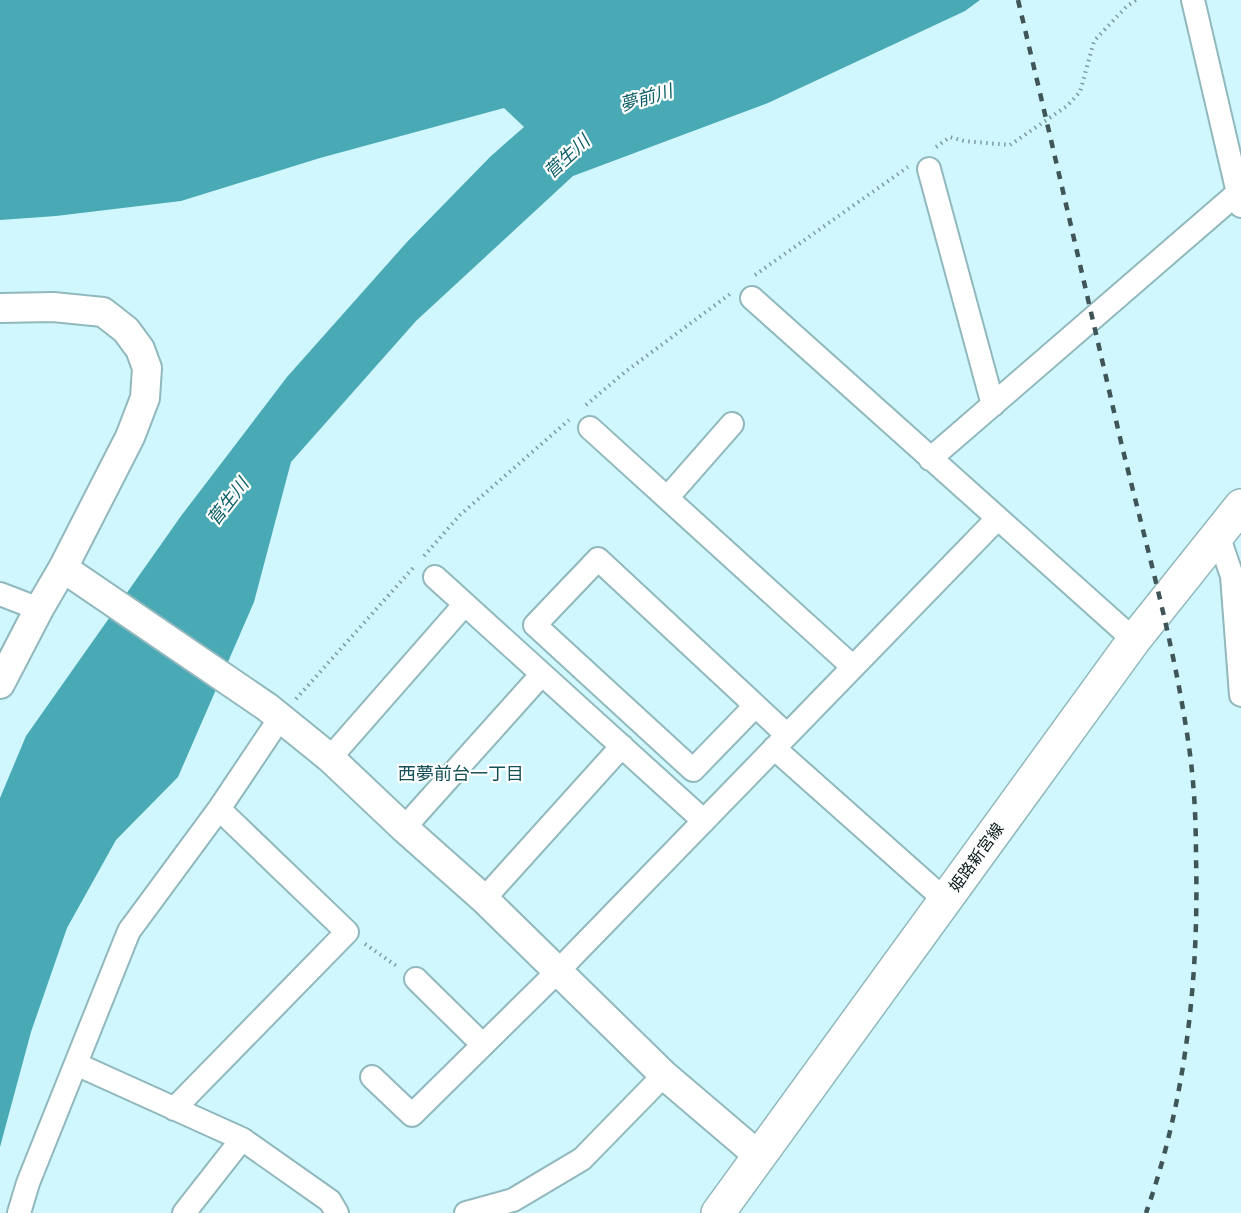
<svg xmlns="http://www.w3.org/2000/svg" width="1241" height="1213" font-family="Roboto,'Noto Sans JP',sans-serif">
<style>
.water{fill:#49a9b5}
.lines{fill:none;stroke-linecap:round;stroke-linejoin:round}
.minor-casing{stroke:#91b8bd;stroke-width:26}
.tertiary-casing{stroke:#91b8bd;stroke-width:32}
.secondary-casing{stroke:#91b8bd;stroke-width:36}
.path{stroke:#7d9a9f;stroke-width:4;stroke-dasharray:1.5 4.5;stroke-linecap:butt}
.minor{stroke:#fff;stroke-width:22}
.tertiary{stroke:#fff;stroke-width:28}
.secondary{stroke:#fff;stroke-width:33}
.rail{stroke:#3f5558;stroke-width:4.5;stroke-dasharray:8 8;stroke-linecap:butt}
.labels{text-anchor:middle;stroke-width:4.5;stroke-linejoin:round;paint-order:stroke}
.street-label{font-size:16px;fill:#0c1b1d;stroke:#fff}
.water-label{font-size:18px;font-style:italic;fill:#0d5f68;stroke:#fff}
.neighbourhood-label{font-size:18px;fill:#145057;stroke:#fff}
</style>
<rect width="100%" height="100%" fill="#cff7fd"/>
<!-- water -->
<path class="water" d="M0 0H980L965 11 768 103 573 176 416 321 291 462 254 602 178 777 116 840 67 928 31 1032 0 1147V798L26 736 181 516 287 377 407 242 490 157 524 127 504 108 320 158 181 201 56 216 0 220Z"/>
<g class="lines">
<!-- minor casing -->
<g class="minor-casing">
<path id="minor" d="M1193 0 1241 206
M929 169 993 405
M752 298 1134 640
M590 428 853 667
M930 459 1241 190
M667 498 732 424
M1218 535 1232 576 1241 695
M435 577 704 821
M0 594 39 609
M755 706 693 770 535 625 598 559 787 735
M774 748 945 900
M330 758 465 604
M404 828 542 674
M484 899 622 746
M416 979 483 1045
M76 1064 242 1139 330 1201 337 1213
M372 1077 412 1115 558 971 997 519
M174 1109 347 932 219 809
M19 1213 28 1183 129 931 219 809 280 718
M184 1213 242 1139
M466 1213 513 1200 582 1159 664 1075"/>
</g>
<!-- tertiary casing -->
<g class="tertiary-casing">
<path id="tertiary" d="M0 308 53 307 103 312 126 330 140 349 147 368 145 398 130 437 63 568 39 609 0 684
M63 568 267 707 330 758 404 828 484 899 664 1075 759 1156"/>
</g>
<!-- secondary casing -->
<g class="secondary-casing">
<path id="secondary" d="M718 1213 1134 640 1241 506"/>
</g>
<!-- path -->
<path class="path" d="M936 147 950 137 964 141 1010 145 1067 106 1080 92 1094 41 1126 7 1136 0
M755 275 908 167
M586 405 625 372 730 294
M424 556 460 515 569 420
M296 699 413 568
M365 944 398 967"/>
<!-- minor -->
<use href="#minor" class="minor"/>
<!-- tertiary -->
<use href="#tertiary" class="tertiary"/>
<!-- secondary -->
<use href="#secondary" class="secondary"/>
<!-- rail -->
<path class="rail" d="M1018 0C1053 147 1087 295 1121 442 1145 541 1173 639 1188 740 1194 779 1196 818 1196 858 1199 977 1186 1100 1146 1213"/>
</g>
<g class="labels">
<!-- street labels -->
<g class="street-label">
<text transform="translate(976 857) rotate(-54)" y="6">姫路新宮線</text>
</g>
<!-- water labels -->
<g class="water-label">
<text transform="translate(646 98) rotate(-16)" y="6">夢前川</text>
<text transform="translate(567 157) rotate(-43)" y="6">菅生川</text>
<text transform="translate(228 502) rotate(-52)" y="6">菅生川</text>
</g>
<!-- neighbourhood labels -->
<g class="neighbourhood-label">
<text x="461" y="780">西夢前台一丁目</text>
</g>
</g>
</svg>
